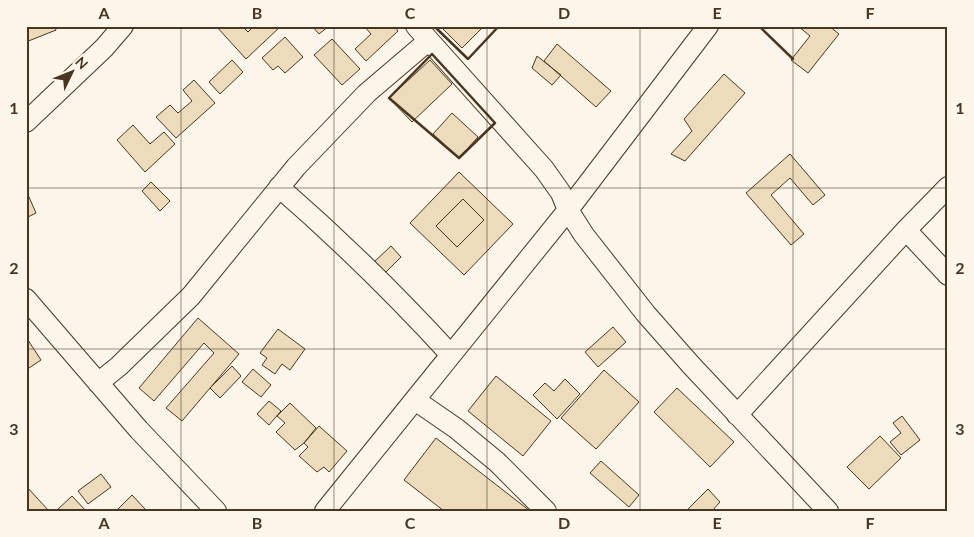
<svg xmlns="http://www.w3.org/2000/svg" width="974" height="537" font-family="Lato,sans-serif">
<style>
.building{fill:#ecdcbc;stroke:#4a3520}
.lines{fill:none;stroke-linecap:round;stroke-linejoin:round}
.minor-casing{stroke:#4a3520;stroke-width:22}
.minor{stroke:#fbf6e9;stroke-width:20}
.wall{stroke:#4a3520;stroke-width:2.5}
.grid{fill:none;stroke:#4a3520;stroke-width:1;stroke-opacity:0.55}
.neatline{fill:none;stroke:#4a3520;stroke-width:2}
.grid-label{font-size:16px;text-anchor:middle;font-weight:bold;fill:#4a3520}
</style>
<rect width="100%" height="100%" fill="#fbf6e9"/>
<!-- building -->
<path class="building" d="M26 26H55L56 30 26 42Z
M216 26H242L248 32 254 26H281L246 59Z
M312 26H329L319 34Z
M364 26H394L398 31 366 61 355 49 371 34Z
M440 26H484L462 48Z
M798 26H829L839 34 808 73 791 60 810 36Z
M285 37 303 57 285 73 278 66 273 70 262 58Z
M332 39 360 69 342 85 314 55Z
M557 44 611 91 596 107 544 61Z
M537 56 561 75 552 85 532 68Z
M232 60 243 72 220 94 209 82Z
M430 60 452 84 412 122 389 98Z
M724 74 745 93 685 161 671 154 692 131 684 119Z
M194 80 215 103 176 138 156 117 170 105 178 113 192 101 183 90Z
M452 113 478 137 459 158 433 134Z
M133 125 150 144 164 132 175 144 145 172 117 140Z
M790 154 825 195 813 205 790 178 771 195 804 234 791 245 746 193Z
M459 172 513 224 464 275 410 223Z
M151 182 170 201 160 211 142 191Z
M26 190 36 213 26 218Z
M463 199 484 220 457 247 436 226Z
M391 246 401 257 385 273 374 262Z
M198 318 239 354 182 421 166 408 214 353 204 343 154 401 139 388Z
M613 327 626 342 598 367 585 352Z
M278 329 305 349 290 370 282 364 275 374 262 365 267 358 260 353Z
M26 337 41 360 26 370Z
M232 366 241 376 220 398 210 388Z
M253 369 271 385 261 397 242 382Z
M604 370 639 402 596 449 561 418Z
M496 376 551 421 523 456 468 411Z
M565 379 580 394 557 419 533 395 545 383 554 391Z
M677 388 734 442 710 467 654 412Z
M269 401 281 411 269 425 257 414Z
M290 403 316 428 304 443 295 450 276 432 285 423 277 416Z
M902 416 920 440 901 455 890 442 901 433 893 423Z
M319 426 347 451 329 472 324 467 317 472 299 456 308 447 304 443Z
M880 436 901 458 869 489 847 467Z
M436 438 530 511H444L404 480Z
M601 461 639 495 629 507 590 473Z
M101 474 111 487 88 504 78 491Z
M26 486 49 511H26Z
M708 489 720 502 712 511H686Z
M132 495 145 509 144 511H116Z
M72 496 86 511H56Z"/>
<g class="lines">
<!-- minor casing -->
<g class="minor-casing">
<path id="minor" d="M416 26 544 169 561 193 568 210 584 235 646 314 691 365 828 511
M26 122 104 48 123 26
M279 187C340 240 397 296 451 355
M906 230 948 275
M26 299 139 430 216 511
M98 383 119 366 191 296 296 167 367 93 428 41
M415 400 457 429 497 462 546 511
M737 415 906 230 948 187
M325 511 568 210 708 26"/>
</g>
<!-- minor -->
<use href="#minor" class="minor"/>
<!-- wall -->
<path class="wall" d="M434 26 468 59 499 26
M759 26 793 59
M432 54 495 123 459 158 389 98Z"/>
</g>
<!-- grid -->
<path class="grid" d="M181 26V511M334 26V511M487 26V511M640 26V511M793 26V511M26 188H948M26 349H948"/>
<!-- border -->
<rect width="974" height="537" fill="none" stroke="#fbf6e9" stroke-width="55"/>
<!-- north arrow -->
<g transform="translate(72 72) rotate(47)" stroke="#fbf6e9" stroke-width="4" paint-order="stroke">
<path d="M0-4L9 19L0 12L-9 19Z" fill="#4a3520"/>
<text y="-8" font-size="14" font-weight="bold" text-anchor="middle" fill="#4a3520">N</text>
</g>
<rect x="28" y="28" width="918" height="482" class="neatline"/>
<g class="grid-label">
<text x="104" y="19">A</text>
<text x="257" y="19">B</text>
<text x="410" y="19">C</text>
<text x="564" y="19">D</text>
<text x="717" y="19">E</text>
<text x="870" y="19">F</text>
<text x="14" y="114">1</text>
<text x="960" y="114">1</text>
<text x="14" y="274">2</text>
<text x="960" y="274">2</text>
<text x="14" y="435">3</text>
<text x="960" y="435">3</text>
<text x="104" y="529">A</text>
<text x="257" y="529">B</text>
<text x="410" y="529">C</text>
<text x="564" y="529">D</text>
<text x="717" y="529">E</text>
<text x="870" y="529">F</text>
</g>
</svg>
